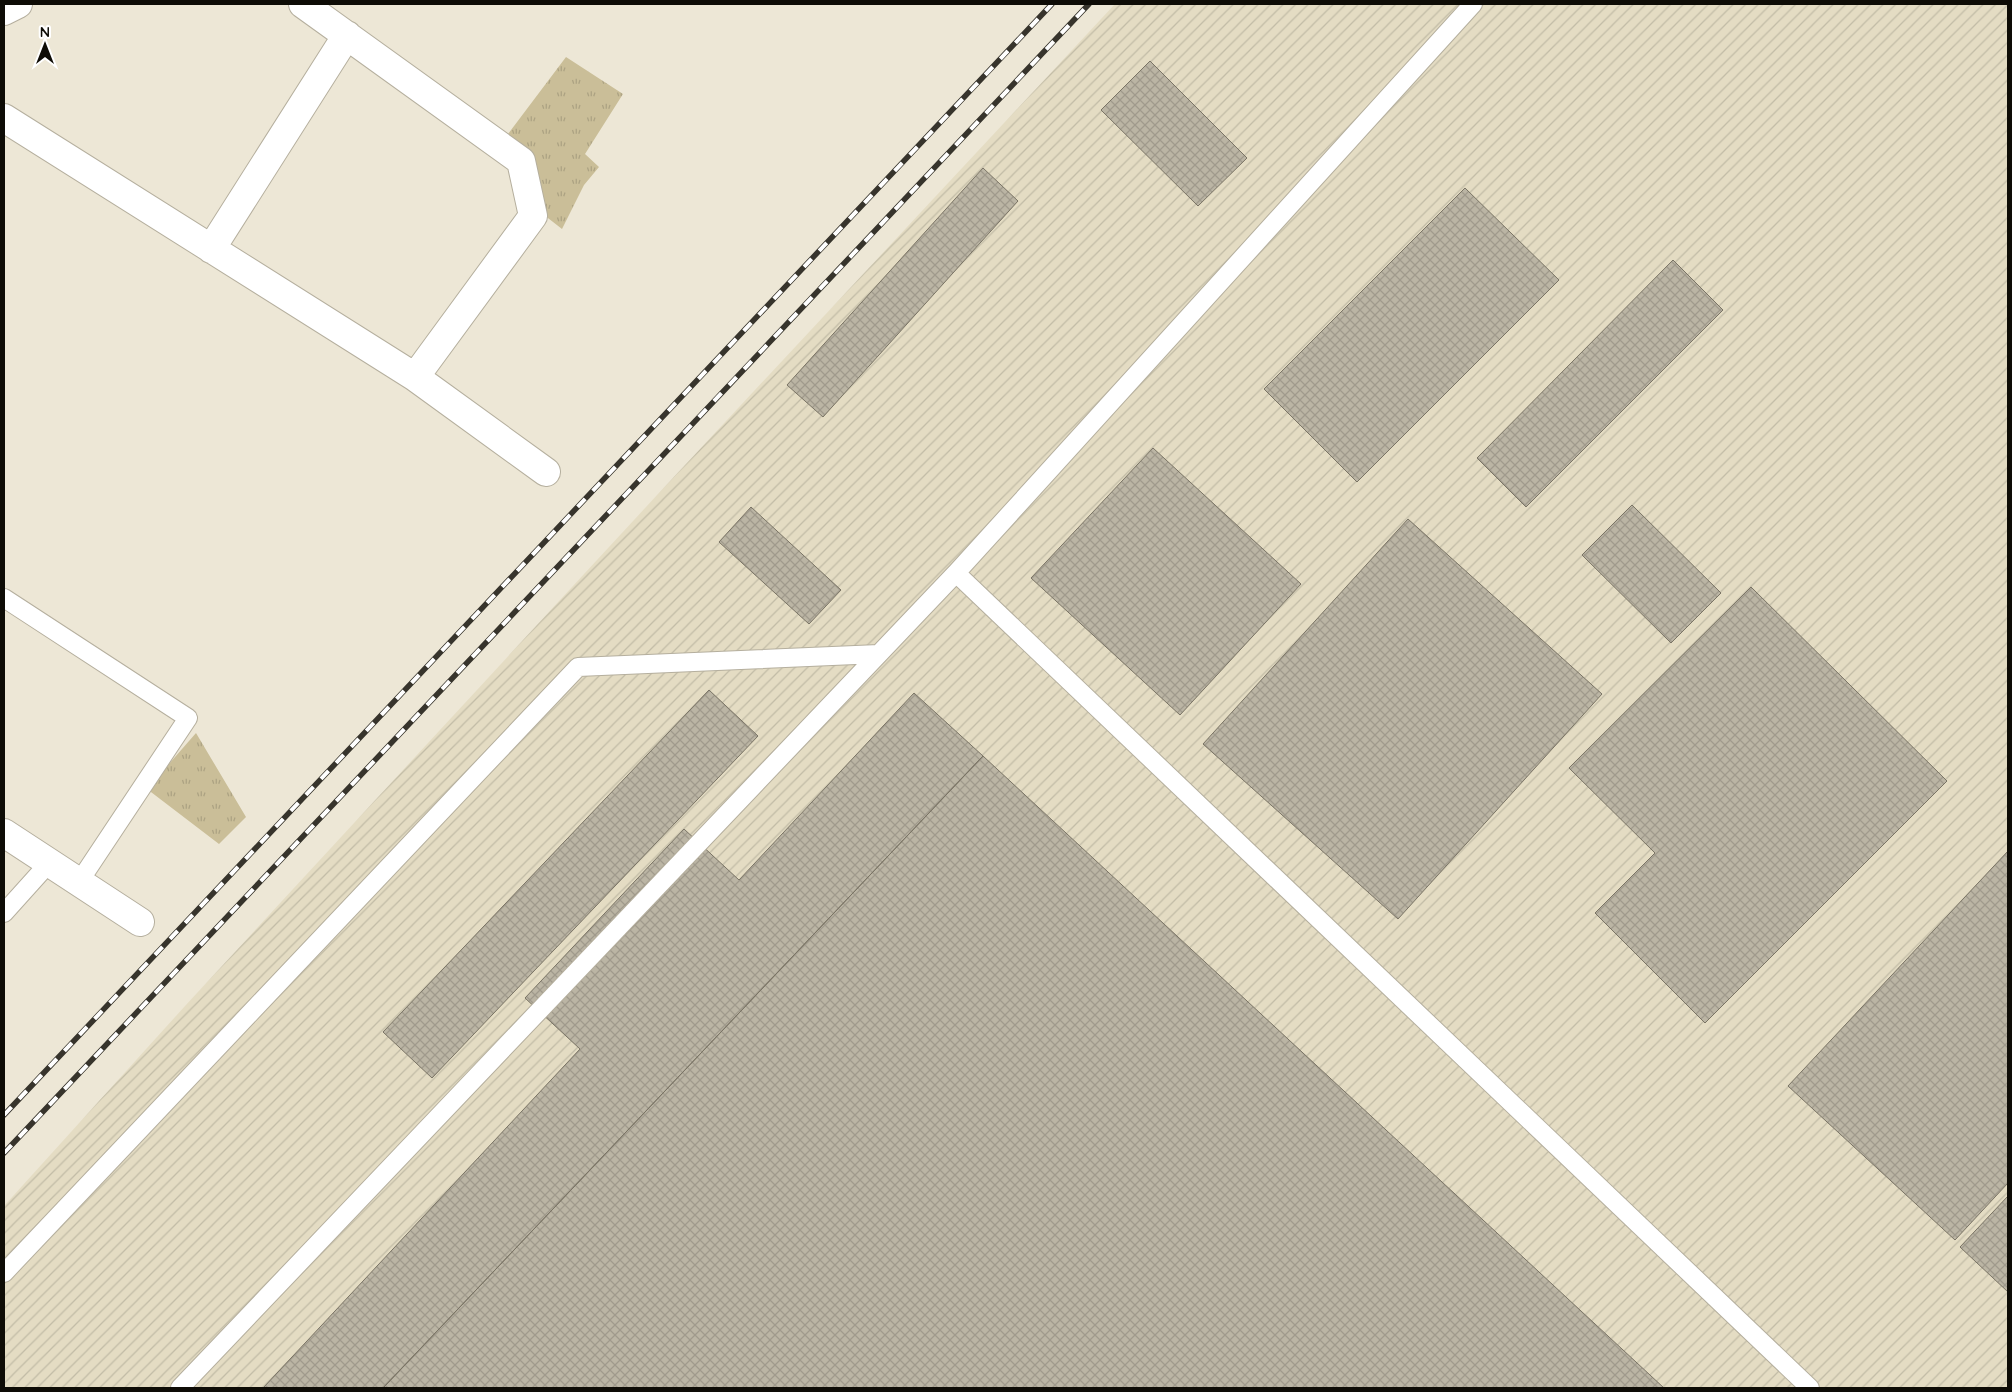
<svg xmlns="http://www.w3.org/2000/svg" width="2012" height="1392" font-family="Quicksand,sans-serif">
<style>
.industrial{fill:url(#industrial-furrows)}
.grass{fill:url(#grass-tufts)}
.building{fill:url(#building-cross-hatch);stroke:#7a7465}
.lines{fill:none;stroke-linecap:round;stroke-linejoin:round}
.service-casing{stroke:#b5af9e;stroke-width:20}
.minor-casing{stroke:#b5af9e;stroke-width:30}
.tertiary-casing{stroke:#b5af9e;stroke-width:30}
.service{stroke:#fff;stroke-width:18}
.minor{stroke:#fff;stroke-width:28}
.tertiary{stroke:#fff;stroke-width:28}
.rail-casing{stroke:#37342c;stroke-width:5.5}
.rail{stroke:#fff;stroke-width:4;stroke-dasharray:11;stroke-linecap:butt}
</style>
<defs>
<pattern id="industrial-furrows" width="10" height="10" patternUnits="userSpaceOnUse" patternTransform="scale(1.25)"><rect width="10" height="10" fill="#e4dcc3"/><path d="M-1 1l2-2M0 10L10 0M9 11l2-2" fill="none" stroke="#c2bca6"/></pattern>
<pattern id="grass-tufts" width="24" height="20" patternUnits="userSpaceOnUse" patternTransform="scale(1.25)"><rect width="24" height="20" fill="#cabe98"/><path d="M3 7l-1-3M5 7V3M7 7l1-3M15 17l-1-3M17 17v-4M19 17l1-3" fill="none" stroke="#aca282"/></pattern>
<pattern id="building-cross-hatch" width="8" height="8" patternUnits="userSpaceOnUse" patternTransform="scale(1.25)"><rect width="8" height="8" fill="#bbb5a4"/><path d="M0 0l8 8M0 8l8-8" fill="none" stroke="#a09a8c"/></pattern>
</defs>
<rect width="100%" height="100%" fill="#ede7d6"/>
<!-- industrial -->
<path class="industrial" d="M1115 4H2008V1388H4V1206L185 1006 658 494Z"/>
<!-- grass -->
<path class="grass" d="M566 57 623 94 585 154 599 167 584 185 562 229 521 197 535 159 508 134Z
M196 733 246 817 219 844 147 789Z"/>
<!-- building -->
<path class="building" d="M1150 61 1247 158 1198 206 1101 110Z
M983 168 1018 201 823 417 787 385Z
M1465 188 1559 280 1357 482 1264 389Z
M1673 260 1723 310 1526 507 1477 458Z
M1153 448 1301 584 1180 715 1031 578Z
M1632 505 1721 593 1671 643 1582 555Z
M751 507 841 590 809 624 719 542Z
M1408 519 1602 694 1398 919 1203 744Z
M1751 587 1947 781 1705 1023 1595 913 1655 853 1569 768Z
M709 690 758 736 432 1078 383 1032Z
M914 693 983 756 383 1388H263L580 1049 525 998 684 829 739 880Z
M983 756 1664 1388H383Z
M2008 851V1183L1955 1240 1788 1086Z
M2008 1196V1292L1960 1247Z"/>
<g class="lines">
<!-- service casing -->
<g class="service-casing">
<path id="service" d="M1473 4 956 573 1810 1388
M4 598 188 718 79 882
M4 913 49 863
M4 1273 578 667 879 654
M180 1388 956 573"/>
</g>
<!-- minor casing -->
<g class="minor-casing">
<path id="minor" d="M303 4 521 161 533 216 415 377 546 472
M4 118 415 377
M211 249 347 35
M4 833 140 922"/>
</g>
<!-- tertiary casing -->
<g class="tertiary-casing">
<path id="tertiary" d="M4 11 18 4"/>
</g>
<!-- service -->
<use href="#service" class="service"/>
<!-- minor -->
<use href="#minor" class="minor"/>
<!-- tertiary -->
<use href="#tertiary" class="tertiary"/>
<!-- rail casing -->
<g class="rail-casing">
<path id="rail" d="M4 1115 1052 4
M4 1153 1089 4"/>
</g>
<!-- rail -->
<use href="#rail" class="rail"/>
</g>
<!-- border -->
<rect width="2012" height="1392" fill="none" stroke="#0e0c06" stroke-width="10"/>
<!-- north arrow -->
<g transform="translate(45 45)" stroke="#ffffff" stroke-width="4" paint-order="stroke">
<path d="M0-4L9 19L0 12L-9 19Z" fill="#0e0c06"/>
<text y="-8" font-size="14" font-weight="bold" text-anchor="middle" fill="#0e0c06">N</text>
</g>
</svg>
